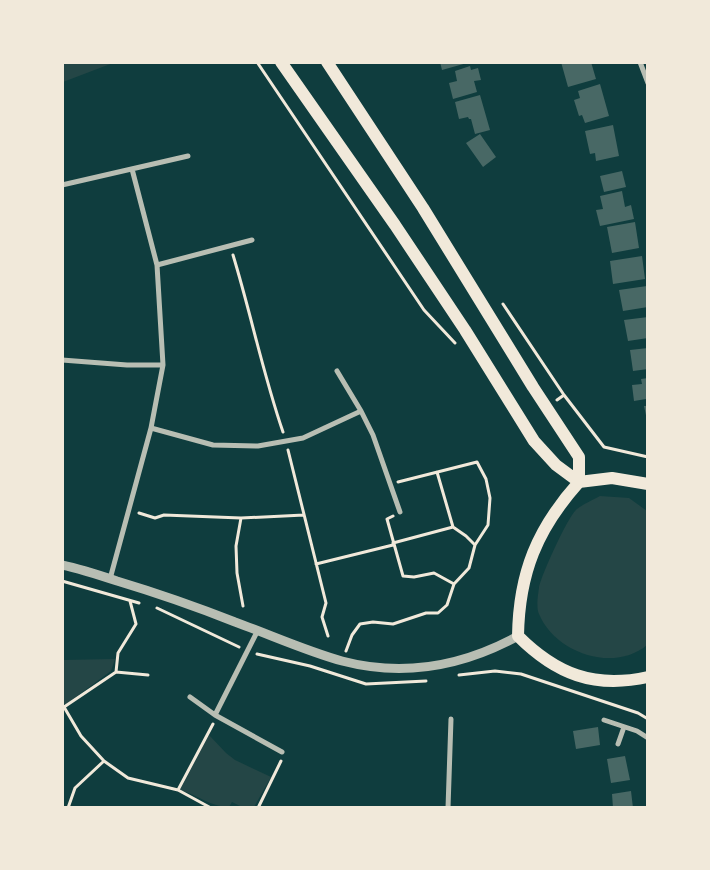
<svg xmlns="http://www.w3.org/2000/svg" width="710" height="870" font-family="'Exo 2',sans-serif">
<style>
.green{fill:#244646}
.building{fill:#486865}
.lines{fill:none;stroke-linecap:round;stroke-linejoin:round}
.path{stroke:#f1e9da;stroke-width:3}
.minor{stroke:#b8beb3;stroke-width:5}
.tertiary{stroke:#b8beb3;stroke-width:9}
.primary{stroke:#f1e9da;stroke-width:12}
</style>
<rect width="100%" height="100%" fill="#0f3d3e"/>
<!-- green -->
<path class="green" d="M63 62H113V63L63 82Z
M600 496 629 498 647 511V645C614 673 555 653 539 614 536 608 538 594 539 588 541 576 568 516 577 509 583 504 593 500 600 496Z
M115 659 111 671 65 705 63 702V660Z
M209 735 226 753 235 760 271 777 254 807H242L232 802 229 807C211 807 198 795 180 790Z"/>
<!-- building -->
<path class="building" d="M440 62H467V63L442 70Z
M561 62H591L596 79 568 87Z
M470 66 471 70 478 68 481 80 474 81 477 92 453 99 449 83 457 81 455 71Z
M600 84 609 116 585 123 582 115 579 116 574 100 580 98 578 91Z
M480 95 490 130 475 134 471 119H469L468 117 459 119 455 102Z
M613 125 619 156 596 161 595 153 590 154 585 131Z
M480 134 496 157 483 167 466 143Z
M622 171 626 187 604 192 600 176Z
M622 191 625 207 631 205 634 219 600 226 596 210 603 209 600 196Z
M635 222 639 248 612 253 607 227Z
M642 256 645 279 613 284 610 261Z
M647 286 648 307 623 311 619 290Z
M648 317V338L628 341 624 320Z
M648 348V369L633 371 630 350Z
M648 378V404L646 399 634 401 632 385 642 384 641 379Z
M644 406H648V420H647Z
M598 727 600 745 576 749 573 731Z
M625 756 630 780 611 783 607 759Z
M631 791 633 808H613L612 794Z"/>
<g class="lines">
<!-- path -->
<path class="path" d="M257 62 424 310 455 343
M233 255C251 314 263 374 283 432
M503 304 564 395
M557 400 564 395 604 447 648 457
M288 450 326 603 322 617 328 636
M437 472 453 527
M398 482 477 462 486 479 490 498 488 525 475 545
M139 513 155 518 164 515 241 518 304 515
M241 518 236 546 237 573 243 606
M393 543 453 527 466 536 475 545 469 568 454 584
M316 564 393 545
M62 581 139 603
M157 608 239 647
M346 651 352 635 360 624 373 622 393 624 426 613H438L447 605 454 584 434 573 414 577 403 576 387 519 393 516
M257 654 310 666 366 684 426 681
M116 672 148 675
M459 675 495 671 521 674 638 713 648 719
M104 761 128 778 178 790 211 808
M178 790 213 724
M68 808 75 788 104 761 81 736 64 707 116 672 118 653 136 624 130 601
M258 808 281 761"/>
<!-- minor -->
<path class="minor" d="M640 62 648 83
M62 185 188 156
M157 265 252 240
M62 360 127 365H163
M361 411 373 435 400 512
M151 428 213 445 258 446 303 438 361 411 337 371
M110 579 151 428 163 365 157 265 132 169
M190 697 215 715 258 630
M215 715 282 752
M604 720 637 731 648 738
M618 744 624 727
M448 808 451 719"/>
<!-- tertiary -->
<path class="tertiary" d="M62 565C81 569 99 575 117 581 157 593 197 607 235 622 271 635 306 651 342 661 403 677 463 666 518 636"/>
<!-- primary -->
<path class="primary" d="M281 62 395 225 465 330 534 441 556 465 579 482
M327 62 423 208 533 387 579 457V482
M648 484 612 478 579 482C537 529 519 573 518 636 556 674 594 689 648 677"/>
</g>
<!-- border -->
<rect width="710" height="870" fill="none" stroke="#f1e9da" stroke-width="128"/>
</svg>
